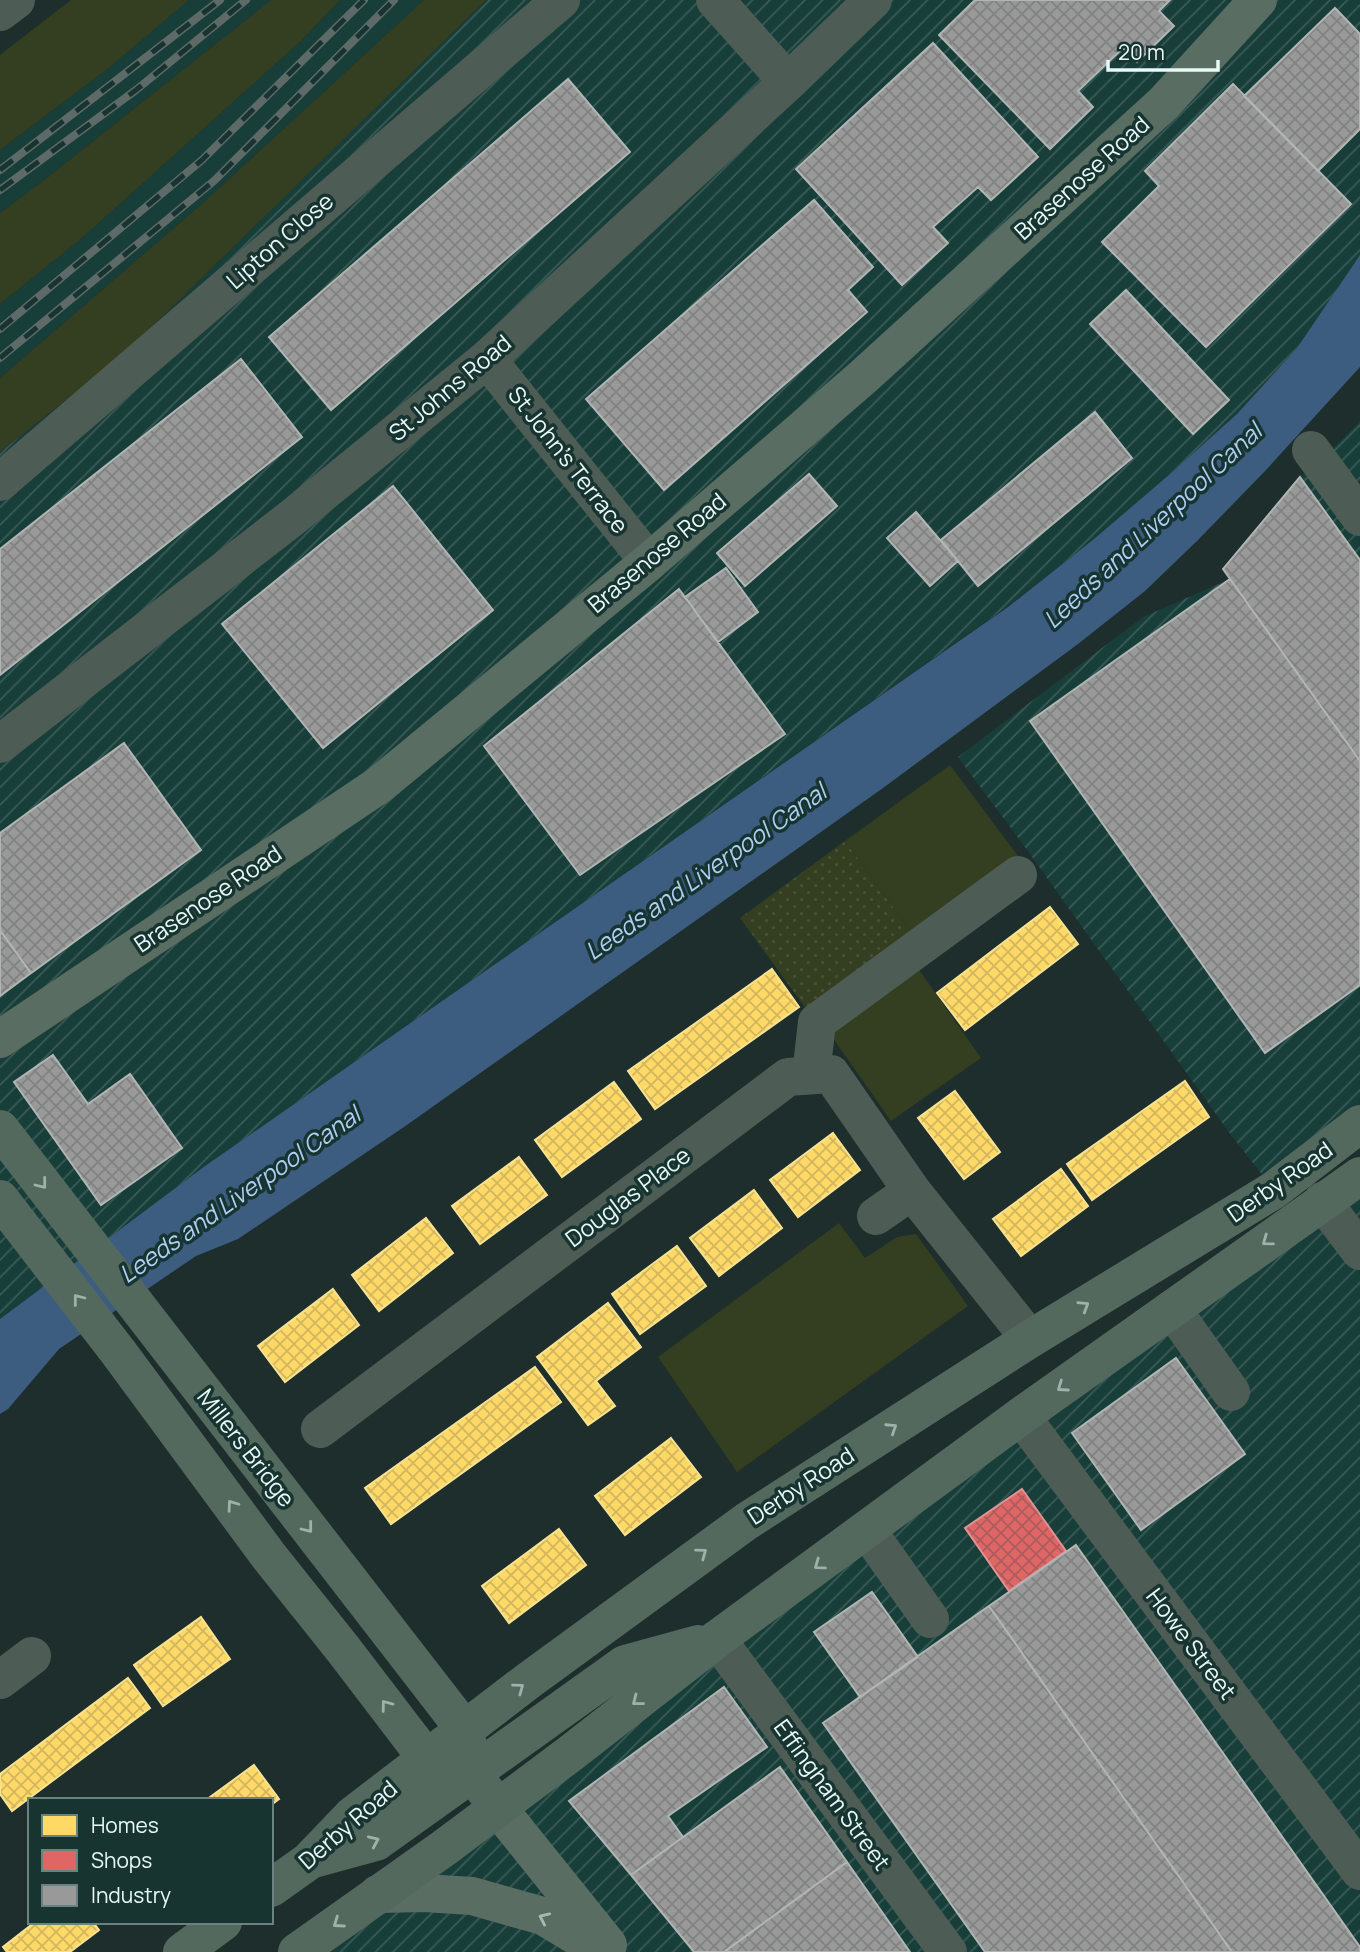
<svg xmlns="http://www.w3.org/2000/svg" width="1360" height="1952" font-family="Manrope,sans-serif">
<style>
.built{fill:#183e3a}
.industrial{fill:url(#industrial-furrows)}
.grass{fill:#343e20}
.park{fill:url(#park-dots)}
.water{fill:#3c5d80}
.homes{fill:url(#homes-cross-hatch);stroke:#f8e392;stroke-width:2}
.shops{fill:url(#shops-cross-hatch);stroke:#e29292;stroke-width:2}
.industry{fill:url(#industry-cross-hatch);stroke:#b1b6b5;stroke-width:2}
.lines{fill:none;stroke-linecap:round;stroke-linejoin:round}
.minor{stroke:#4d5c54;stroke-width:38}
.major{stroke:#596d62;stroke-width:38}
.highway{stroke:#54695e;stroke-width:38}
.rail-casing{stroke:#5e6a67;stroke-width:8}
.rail{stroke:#173431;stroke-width:5;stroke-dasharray:16;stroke-linecap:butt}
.oneway{stroke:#9eb1aa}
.oneway2{stroke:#a8bab4}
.labels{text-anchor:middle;stroke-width:7;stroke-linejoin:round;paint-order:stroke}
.street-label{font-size:23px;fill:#e8f9f7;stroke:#173431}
.water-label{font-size:24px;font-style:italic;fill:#aecff4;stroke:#173431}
</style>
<defs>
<pattern id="industrial-furrows" width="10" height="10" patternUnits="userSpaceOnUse" patternTransform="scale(1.75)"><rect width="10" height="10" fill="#183e3a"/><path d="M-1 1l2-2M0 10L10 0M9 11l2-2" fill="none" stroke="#3a5b57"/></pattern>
<pattern id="park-dots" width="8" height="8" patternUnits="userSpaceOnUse" patternTransform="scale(1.75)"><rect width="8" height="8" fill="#343e20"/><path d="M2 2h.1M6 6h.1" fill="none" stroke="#485136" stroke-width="1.8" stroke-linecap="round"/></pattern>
<pattern id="homes-cross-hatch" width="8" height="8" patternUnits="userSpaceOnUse" patternTransform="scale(1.75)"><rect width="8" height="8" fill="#ffd966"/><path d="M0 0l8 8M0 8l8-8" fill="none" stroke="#d1b65f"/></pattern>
<pattern id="shops-cross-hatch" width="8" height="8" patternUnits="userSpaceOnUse" patternTransform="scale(1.75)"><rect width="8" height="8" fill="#e06666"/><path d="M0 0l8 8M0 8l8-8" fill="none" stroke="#aa5d5c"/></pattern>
<pattern id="industry-cross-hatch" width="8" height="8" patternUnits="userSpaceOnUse" patternTransform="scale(1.75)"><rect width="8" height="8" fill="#999"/><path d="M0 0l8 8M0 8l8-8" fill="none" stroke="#808281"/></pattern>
</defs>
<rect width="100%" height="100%" fill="#1d2e2c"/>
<!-- built -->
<path class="built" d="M189 0H271L48 177 0 213V150L110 67Z
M340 0H424L204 202 0 378V304L82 238 300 42Z"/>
<!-- industrial -->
<path class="industrial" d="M486 0H1360V255L1297 348 1237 414 1170 474 1094 539 1007 607 205 1166 0 1319V452L124 354Z
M1360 421V1124L1274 1190 1228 1131 1027 850 958 757 1143 617 1230 579 1223 569 1300 477 1345 437Z
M1360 1176V1952H297Z"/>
<!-- grass -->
<path class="grass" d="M71 0H189L110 67 0 150V55Z
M271 0H340L300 42 82 238 0 304V213L48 177Z
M424 0H486L124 354 0 452V378L204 202Z
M950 765 1018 856 912 933 845 841Z
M913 961 981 1058 891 1121 823 1024Z
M839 1223 865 1258 897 1237 916 1234 968 1306 737 1472 658 1357Z"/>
<!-- park -->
<path class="park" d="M845 841 912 933 807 1010 740 918Z"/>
<!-- water -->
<path class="water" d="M1360 255V367L1266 470 1198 540 1145 591 1078 644 883 788 404 1127 238 1239 196 1256 59 1349 8 1409 0 1414V1319L205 1166 1008 607 1094 539 1170 474 1237 414 1297 348Z"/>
<!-- homes -->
<path class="homes" d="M1050 907 1078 944 965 1030 937 993Z
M772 969 799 1007 655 1109 628 1071Z
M1185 1081 1209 1117 1092 1200 1067 1164Z
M614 1082 641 1119 562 1177 535 1140Z
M955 1091 1000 1152 964 1179 918 1118Z
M833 1133 860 1170 798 1217 770 1180Z
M519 1157 547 1195 480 1244 452 1206Z
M1061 1169 1088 1206 1021 1256 993 1219Z
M754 1190 782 1228 719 1276 690 1238Z
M426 1218 453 1253 379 1311 352 1275Z
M677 1246 706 1286 640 1334 612 1294Z
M333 1289 359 1325 285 1382 258 1346Z
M608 1303 641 1347 596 1381 615 1406 588 1425 537 1357Z
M535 1367 561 1402 391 1524 365 1488Z
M671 1438 701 1477 625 1535 595 1496Z
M559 1529 586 1565 509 1623 482 1586Z
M201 1617 230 1659 163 1706 134 1665Z
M128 1678 150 1708 12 1811 0 1794V1774Z
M254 1765 279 1799 271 1805V1800H206Z
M35 1922H93L99 1930 70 1952H7L3 1947Z"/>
<!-- shops -->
<path class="shops" d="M1022 1489 1066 1551 1009 1591 965 1528Z"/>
<!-- industry -->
<path class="industry" d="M975 0H1170L1159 11 1174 26 1137 62 1123 48 1078 91 1093 107 1050 149 939 35Z
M1335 8 1360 34V129L1318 171 1244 96Z
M933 43 1038 157 991 200 978 187 933 227 948 243 902 285 796 169Z
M568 79 630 152 331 410 269 337Z
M1233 84 1351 204 1206 347 1102 242 1159 186 1145 171Z
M814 200 873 267 848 290 867 312 664 490 586 399Z
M1126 290 1229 400 1193 434 1090 324Z
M241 359 302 437 0 675V549Z
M1095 412 1132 458 978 586 941 540Z
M809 474 837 506 745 586 717 553Z
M1300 477 1360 560V761L1223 569Z
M393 486 493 610 323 748 222 624Z
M916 512 958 561 930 586 887 538Z
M726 568 758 612 718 642 685 597Z
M1230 579 1360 761V985L1265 1053 1030 721Z
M679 589 785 734 580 875 484 746Z
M124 743 201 850 31 973 0 930V833Z
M0 930 31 973 0 996Z
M53 1055 88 1104 130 1074 182 1148 101 1205 14 1082Z
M1176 1358 1245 1454 1141 1530 1072 1433Z
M1076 1545 1360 1947V1952H1232L989 1606Z
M872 1592 918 1657 860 1697 814 1632Z
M989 1606 1232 1952H985L823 1723Z
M724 1687 767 1747 668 1816 683 1837 631 1875 569 1801Z
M780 1767 847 1862 724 1952H694L631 1875Z
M847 1862 910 1952H724Z"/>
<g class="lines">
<!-- minor -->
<path class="minor" d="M715 0 788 82
M0 12 16 0
M487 359 649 562
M1311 450 1360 517
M0 482 561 0
M0 744 293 517 487 359 788 82 873 0
M811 1075 817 1022 1018 875
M1322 1201 1360 1251
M876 1216 912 1191
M1172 1309 1231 1392
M1021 1416 1360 1871
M320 1429 788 1077 831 1074 912 1191 1030 1339
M867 1530 930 1619
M717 1639 948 1952
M0 1680 32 1656"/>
<!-- major -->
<path class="major" d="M0 1039 379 785 649 562 863 377 1164 103 1258 0
M498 1808 608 1945
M378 1894 424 1893 472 1896 543 1916 603 1952"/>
<!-- highway -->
<path class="highway" d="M0 1129 465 1730 473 1774 498 1808
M0 1199 119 1353 268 1555 343 1649 427 1759 450 1767
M310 1860 376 1842 625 1664 698 1644
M271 1888 309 1861 353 1815 528 1681 747 1521 1030 1339 1274 1190 1360 1124
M182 1952 223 1922
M297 1952 444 1848 571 1753 717 1639 1021 1416 1360 1176"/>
<!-- rail casing -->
<g class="rail-casing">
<path id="rail" d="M0 170 220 0
M0 190 136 90 246 0
M0 329 202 160 364 0
M0 358 215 180 394 0"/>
</g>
<!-- rail -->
<use href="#rail" class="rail"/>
</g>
<!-- one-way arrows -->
<defs><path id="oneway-chevron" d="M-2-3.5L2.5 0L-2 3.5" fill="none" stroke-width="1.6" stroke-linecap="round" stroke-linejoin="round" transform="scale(1.75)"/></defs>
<g class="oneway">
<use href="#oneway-chevron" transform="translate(42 1184) rotate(52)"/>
<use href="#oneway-chevron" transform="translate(1267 1241) rotate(144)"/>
<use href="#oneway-chevron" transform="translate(78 1299) rotate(-128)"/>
<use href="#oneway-chevron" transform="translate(1084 1306) rotate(-32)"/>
<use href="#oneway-chevron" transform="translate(1062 1387) rotate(145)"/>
<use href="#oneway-chevron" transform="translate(892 1428) rotate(-33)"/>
<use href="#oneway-chevron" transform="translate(232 1505) rotate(-126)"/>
<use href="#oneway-chevron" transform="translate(308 1528) rotate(52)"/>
<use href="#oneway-chevron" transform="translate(702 1553) rotate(-36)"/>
<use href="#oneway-chevron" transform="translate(819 1565) rotate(144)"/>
<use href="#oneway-chevron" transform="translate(519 1688) rotate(-37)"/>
<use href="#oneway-chevron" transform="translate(637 1701) rotate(142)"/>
<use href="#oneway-chevron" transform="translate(386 1705) rotate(-127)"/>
<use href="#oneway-chevron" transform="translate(374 1841) rotate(-24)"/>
<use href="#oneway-chevron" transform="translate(338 1923) rotate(145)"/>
</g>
<use class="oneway2" href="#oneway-chevron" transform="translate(544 1918) rotate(-155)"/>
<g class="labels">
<!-- street labels -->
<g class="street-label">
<text transform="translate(1082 178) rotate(-42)" y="8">Brasenose Road</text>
<text transform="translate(280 241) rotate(-41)" y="8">Lipton Close</text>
<text transform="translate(450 388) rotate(-40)" y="8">St Johns Road</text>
<text transform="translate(568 460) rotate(52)" y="8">St John's Terrace</text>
<text transform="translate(657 553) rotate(-40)" y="8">Brasenose Road</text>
<text transform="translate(208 899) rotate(-34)" y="8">Brasenose Road</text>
<text transform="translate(1280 1182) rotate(-35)" y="8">Derby Road</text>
<text transform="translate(628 1197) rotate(-37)" y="8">Douglas Place</text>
<text transform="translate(246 1448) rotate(52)" y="8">Millers Bridge</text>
<text transform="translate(801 1486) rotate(-33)" y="8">Derby Road</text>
<text transform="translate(1191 1644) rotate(53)" y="8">Howe Street</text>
<text transform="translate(832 1795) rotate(54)" y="8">Effingham Street</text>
<text transform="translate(348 1825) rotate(-41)" y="8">Derby Road</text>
</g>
<!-- water labels -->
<g class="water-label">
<text transform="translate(1153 526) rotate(-43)" y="8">Leeds and Liverpool Canal</text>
<text transform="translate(706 872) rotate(-35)" y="8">Leeds and Liverpool Canal</text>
<text transform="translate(240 1195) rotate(-35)" y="8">Leeds and Liverpool Canal</text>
</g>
</g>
<!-- legend -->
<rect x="28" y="1798" width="245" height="126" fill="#173431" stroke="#6b8380" stroke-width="2"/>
<rect x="42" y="1815" width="35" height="21" fill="#ffd966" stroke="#6b8380" stroke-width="2"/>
<text x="91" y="1833" font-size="21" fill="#e8f9f7">Homes</text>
<rect x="42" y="1850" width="35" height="21" fill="#e06666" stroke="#6b8380" stroke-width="2"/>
<text x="91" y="1868" font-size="21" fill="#e8f9f7">Shops</text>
<rect x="42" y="1885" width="35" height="21" fill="#999999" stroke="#6b8380" stroke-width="2"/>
<text x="91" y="1903" font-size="21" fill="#e8f9f7">Industry</text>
<!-- scale -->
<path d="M1108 60v10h110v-10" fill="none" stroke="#e8f9f7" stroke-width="3.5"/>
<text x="1118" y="60" font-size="21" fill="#e8f9f7" stroke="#173431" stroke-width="5" paint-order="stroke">20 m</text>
</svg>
